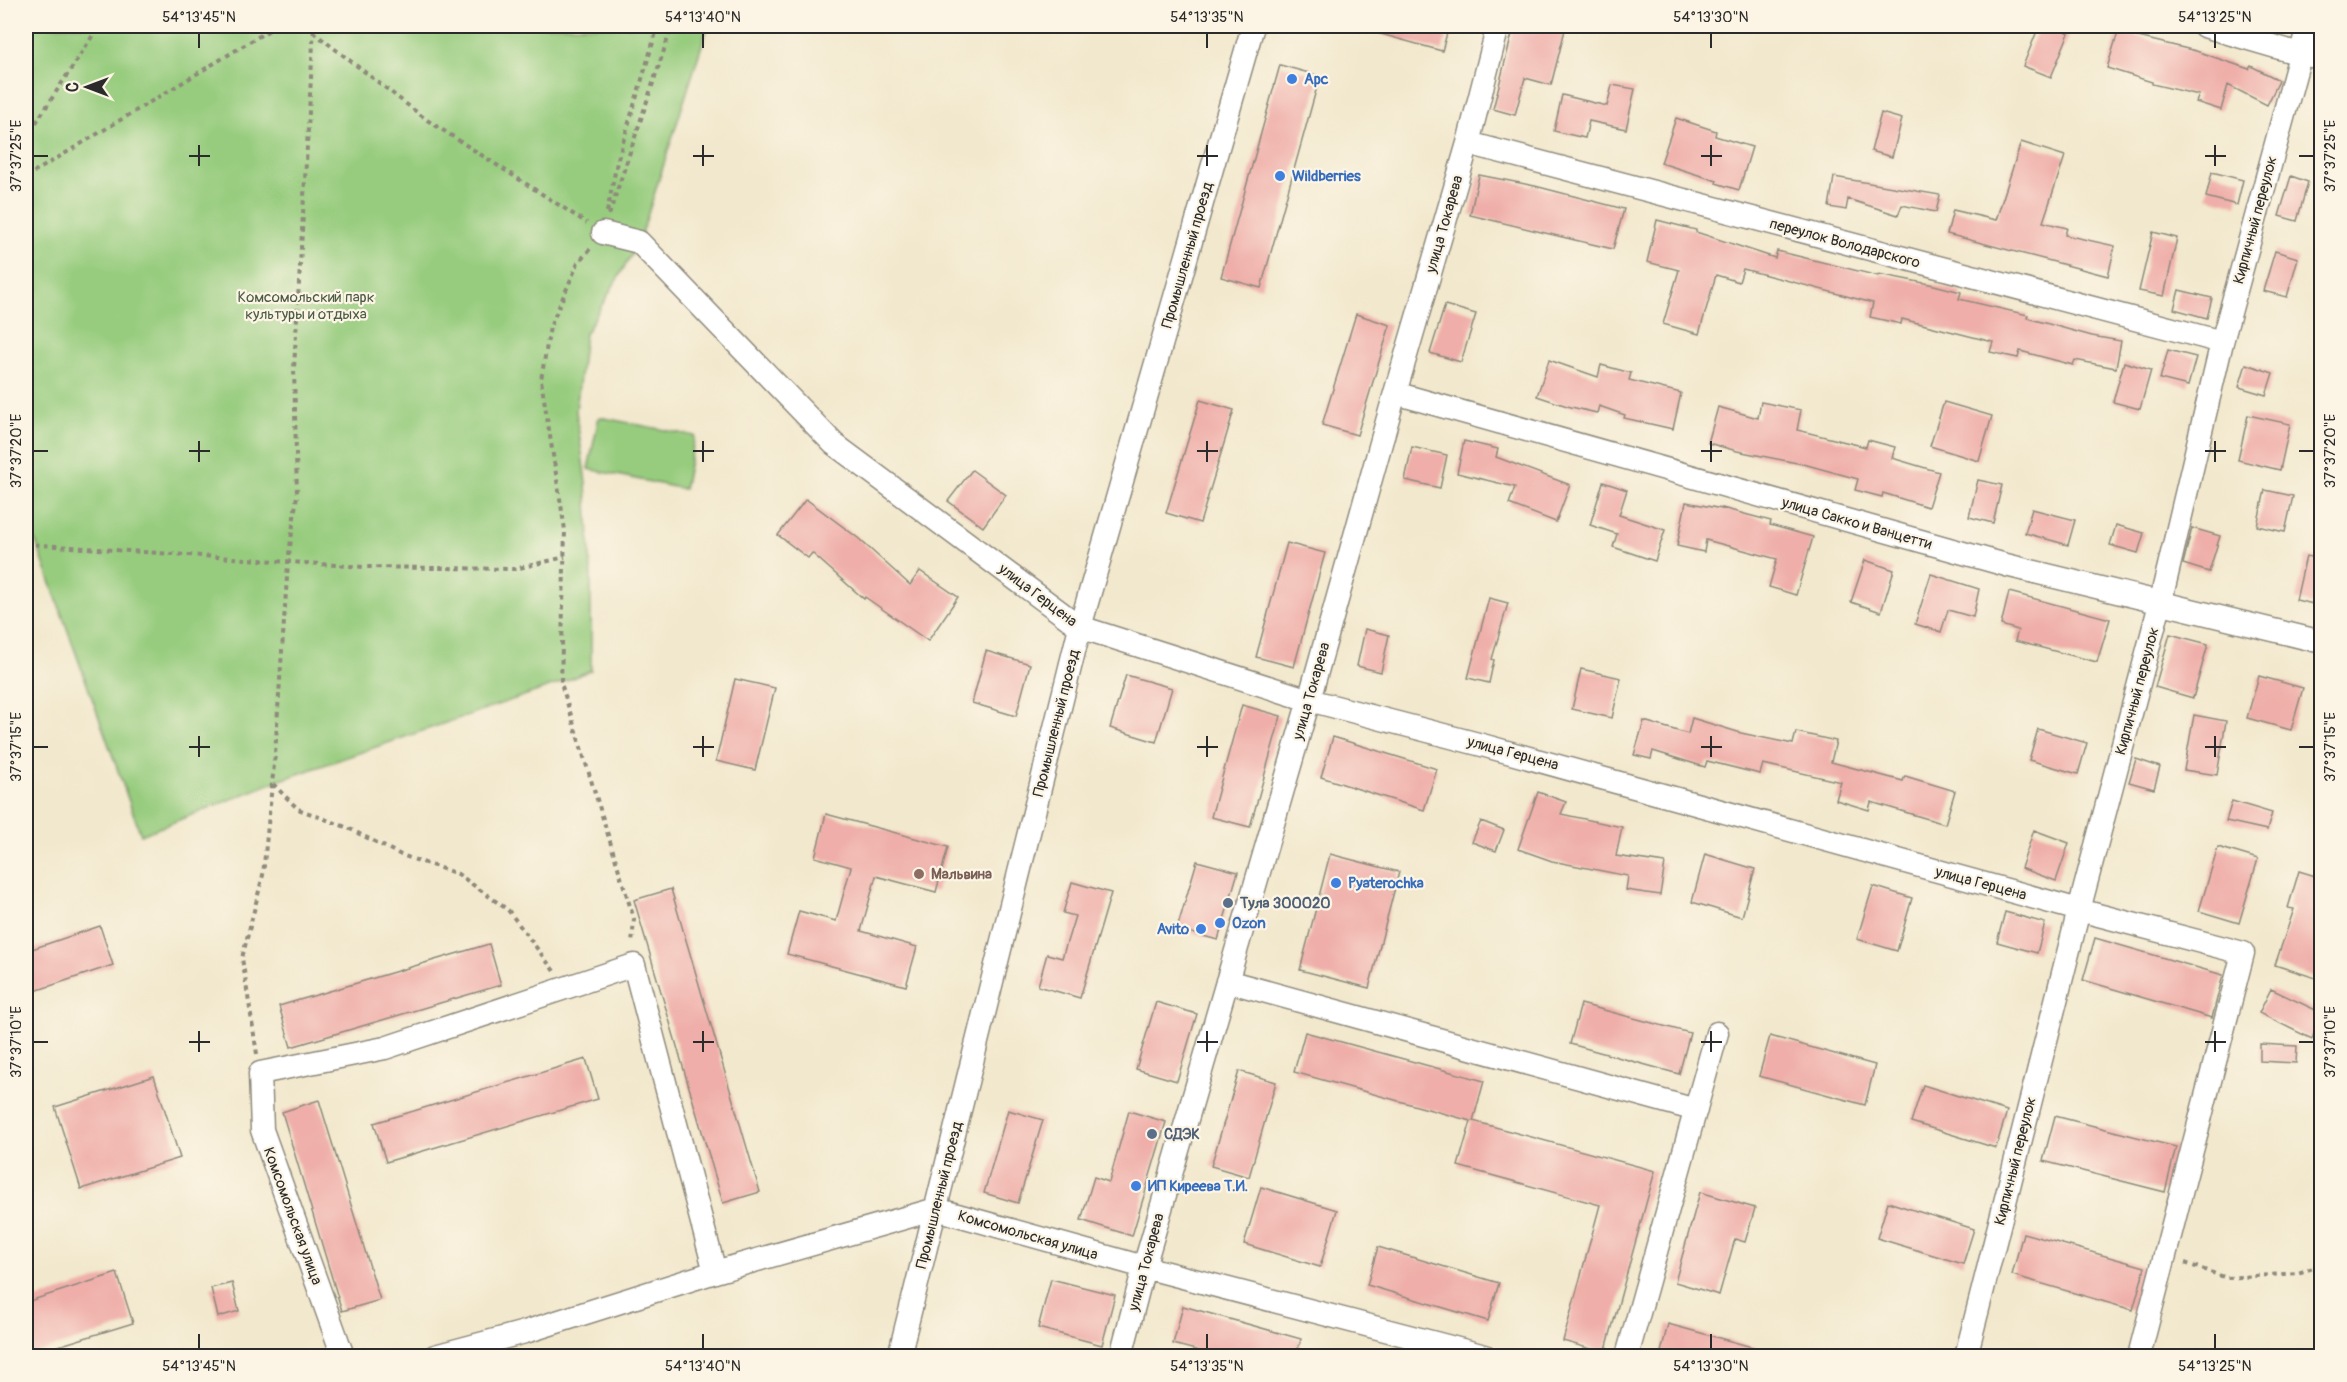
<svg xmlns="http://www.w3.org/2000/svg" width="2347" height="1382" font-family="Pangolin,sans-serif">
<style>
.park{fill:#97cc7e;stroke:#617c54;stroke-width:1.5}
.building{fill:#efaea9}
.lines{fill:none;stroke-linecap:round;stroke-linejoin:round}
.minor-casing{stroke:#8e8a7c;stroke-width:25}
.path{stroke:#8e8a7c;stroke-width:4;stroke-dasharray:4.5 4.5;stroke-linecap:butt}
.minor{stroke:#fff;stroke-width:22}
.ticks{fill:none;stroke:#2b2b2b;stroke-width:2}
.shop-dot{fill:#3f7fe0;stroke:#fcf5e5;stroke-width:2}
.education-dot{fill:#8d6e63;stroke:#fcf5e5;stroke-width:2}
.service-dot{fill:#5c6f8a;stroke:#fcf5e5;stroke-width:2}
.labels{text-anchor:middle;stroke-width:4.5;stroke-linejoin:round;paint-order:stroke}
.shop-label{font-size:15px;font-weight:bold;fill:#366cbe;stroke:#fcf5e5;text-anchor:start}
.street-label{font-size:15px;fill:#2b2b2b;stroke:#fcf5e5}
.park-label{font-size:15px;fill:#4b5b44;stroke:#fcf5e5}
.education-label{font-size:15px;font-weight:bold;fill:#785e54;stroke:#fcf5e5;text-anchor:start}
.service-label{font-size:15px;font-weight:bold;fill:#4e5e75;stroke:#fcf5e5;text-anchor:start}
.neatline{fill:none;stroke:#2b2b2b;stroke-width:2}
.ticks-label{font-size:15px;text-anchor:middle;fill:#2b2b2b}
</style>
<rect width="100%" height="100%" fill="#fcf5e5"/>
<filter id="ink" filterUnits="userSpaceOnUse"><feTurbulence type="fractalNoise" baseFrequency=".0167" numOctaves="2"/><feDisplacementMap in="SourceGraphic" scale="12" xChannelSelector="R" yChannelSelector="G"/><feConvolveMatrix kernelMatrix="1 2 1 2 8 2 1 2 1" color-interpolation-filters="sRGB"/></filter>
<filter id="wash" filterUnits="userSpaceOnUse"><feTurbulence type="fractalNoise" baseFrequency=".008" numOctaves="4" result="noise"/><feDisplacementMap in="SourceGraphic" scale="24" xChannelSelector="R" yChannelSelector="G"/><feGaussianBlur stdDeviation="1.35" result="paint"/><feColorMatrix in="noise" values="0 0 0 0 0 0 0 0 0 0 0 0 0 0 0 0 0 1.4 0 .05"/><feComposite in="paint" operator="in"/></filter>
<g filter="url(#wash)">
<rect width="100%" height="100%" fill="#f2e8cd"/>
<!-- park -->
<path class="park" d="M26 26H708L639 242 585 334 576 411 586 483 591 572V670L561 683 272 783 141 835 35 539 26 543Z
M599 417 695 436 684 489 588 469Z"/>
<g id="blocks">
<!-- building -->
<path class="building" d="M1370 26H1449L1442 51 1370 31Z
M1514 26H1566L1551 85 1525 78 1515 115 1493 109Z
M2039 26H2051L2069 33 2051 77 2023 66Z
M2118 32 2196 51 2249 69 2251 66 2279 80 2278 83 2267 105 2228 85 2221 110 2196 102 2199 95 2152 84V82L2107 68Z
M1280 65 1320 76 1261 288 1221 277Z
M1612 85 1635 89 1626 129 1589 121 1585 138 1554 131 1562 95 1607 106Z
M1881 113 1902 119 1892 157 1871 151Z
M1676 118 1716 131 1715 136 1752 147 1739 190 1716 183 1717 181 1661 163Z
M2021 142 2065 156 2043 222 2067 228 2065 235 2115 246 2108 276 1947 234 1953 210 1996 220Z
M2212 172 2243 180 2237 205 2206 197Z
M1479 175 1535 186 1624 209 1613 249 1470 215Z
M2291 176 2308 182 2297 221 2279 216Z
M1834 177 1940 195 1936 212 1902 205 1898 215 1848 199 1846 210 1829 207Z
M1657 220 1696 230V232L1775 258 1777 251 1878 276 1879 274 1934 285 1961 292 1959 299 2028 315 2027 318 2092 336 2121 341 2116 368 2075 360 2073 365 2020 351 2018 358 1990 352 1993 342 1902 319 1901 324 1870 317 1873 303 1743 269 1739 282 1716 275 1699 334 1663 324 1679 270 1647 262Z
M2153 232 2177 238 2164 296 2139 291Z
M2275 251 2298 258 2287 297 2263 291Z
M2179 290 2212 298 2207 318 2174 309Z
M1445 305 1476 314 1461 362 1430 353Z
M1356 314 1390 325 1357 435 1322 425Z
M2168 350 2196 357 2188 386 2160 379Z
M1549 360 1598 377 1601 365 1631 373 1629 380 1681 393 1673 429 1624 418 1625 415 1599 406 1597 413 1567 406 1537 396Z
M2124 362 2151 370 2140 409 2113 402Z
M2246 364 2273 373 2266 395 2239 387Z
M1200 400 1234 410 1200 523 1166 513Z
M1761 402 1801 410 1797 430 1866 447 1868 440 1895 447 1892 458 1939 472 1928 507 1883 493 1882 497 1855 490 1858 479 1807 465 1737 451 1708 443 1718 407 1758 418Z
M1944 402 1992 416 1979 461 1930 446Z
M2248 415 2290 424 2280 470 2238 460Z
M1464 441 1498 449 1496 457 1570 485 1556 522 1509 504 1515 487 1457 473Z
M1412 447 1447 455 1440 488 1405 480Z
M972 470 1006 495 983 527 948 501Z
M1978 480 2002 485 1993 523 1969 517Z
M1603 482 1627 490 1619 515 1665 530 1655 561 1613 547 1617 534 1590 525Z
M2265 490 2293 496 2285 532 2257 526Z
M806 499 858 538 910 585 920 571 958 597 928 641 865 597 864 599 812 553 808 558 778 535Z
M1686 502 1722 509V508L1771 521 1770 525 1813 537 1796 595 1769 587 1777 559 1706 540 1704 552 1677 546Z
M2032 509 2075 520 2068 545 2025 533Z
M2116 525 2144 533 2138 553 2110 545Z
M2192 528 2220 536 2209 572 2183 564Z
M1287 543 1325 553 1294 667 1256 657Z
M2306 556 2322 559V606L2296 600Z
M1865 560 1894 570 1881 612 1851 602Z
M1931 574 1979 589 1973 617 1948 610 1941 632 1915 624Z
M2009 592 2110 619 2097 662 2015 641 2018 630 2001 625Z
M1489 598 1508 603 1492 659 1494 660 1489 683 1468 678Z
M1365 629 1389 635 1381 672 1357 666Z
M2170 634 2208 644 2193 698 2155 687Z
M986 651 1030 664 1016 716 972 703Z
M1581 669 1621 678 1612 718 1572 709Z
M1126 675 1172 688 1156 742 1110 728Z
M2259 676 2303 688 2291 730 2247 718Z
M735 679 775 688 755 770 716 761Z
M1242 705 1281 716 1250 827 1211 817Z
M2194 715 2226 721 2217 775 2184 770Z
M1692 718 1741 733 1793 744 1796 732 1836 741 1831 762 1903 781 1905 776 1955 791 1945 824 1871 802 1869 810 1836 800 1841 782 1763 764 1760 774 1707 761 1705 767 1653 751 1651 759 1634 755 1644 721 1688 734Z
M2038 729 2087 743 2078 774 2029 760Z
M1333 737 1437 769 1424 810 1321 777Z
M2136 759 2160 767 2154 789 2129 782Z
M1538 792 1566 802 1561 814 1622 827 1616 856 1665 863 1660 895 1626 890 1628 876 1552 861 1518 849Z
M2232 801 2272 813 2267 830 2226 821Z
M826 814 948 847 936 892 876 876 861 931 917 947 906 986 787 954 799 911 836 921 851 867 815 857Z
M1481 821 1504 830 1496 851 1472 842Z
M2034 830 2069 843 2056 881 2021 868Z
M2218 847 2258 859 2239 923 2199 911Z
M1330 854 1399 872 1369 988 1300 970Z
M1705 854 1755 869 1742 917 1692 902Z
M1197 861 1238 872 1218 940 1177 929Z
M2299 871 2322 878V980L2275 965 2294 909 2288 908Z
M1072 882 1111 893 1080 998 1038 986 1047 954 1062 958 1075 916 1063 913Z
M1873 886 1912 898 1897 951 1857 939Z
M671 889 760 1192 723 1203 634 900Z
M2005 912 2045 923 2037 953 1997 942Z
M100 926 113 965 26 994V951Z
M2095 938 2223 975 2212 1018 2083 980Z
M489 944 501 985 291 1047 279 1006Z
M2271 989 2322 1013 2312 1039 2259 1013Z
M1156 1002 1197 1014 1177 1081 1136 1069Z
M1581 1004 1690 1033 1679 1074 1570 1044Z
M1305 1032 1484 1081 1473 1121 1655 1171 1605 1353 1563 1341 1600 1205 1458 1166 1471 1121 1294 1072Z
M1770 1036 1875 1065 1865 1105 1759 1076Z
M2260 1044 2297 1046 2296 1063 2260 1061Z
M586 1059 598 1099 386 1162 374 1123Z
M1239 1071 1276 1082 1249 1177 1211 1166Z
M154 1076 180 1158 81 1189 55 1107Z
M1923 1085 2007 1111 1996 1148 1911 1122Z
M319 1100 380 1300 342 1311 282 1112Z
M1008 1110 1043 1120 1018 1203 984 1193Z
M1129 1111 1166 1122 1132 1236 1081 1220 1094 1177 1109 1182Z
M2055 1116 2176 1147 2165 1192 2043 1161Z
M1261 1187 1337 1210 1320 1267 1244 1244Z
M1700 1192 1755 1208 1745 1242 1735 1239 1719 1295 1675 1282Z
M1888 1202 1974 1229 1963 1264 1877 1238Z
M2023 1233 2145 1267 2133 1310 2012 1275Z
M1378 1247 1499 1283 1488 1321 1367 1285Z
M117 1273 133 1323 26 1356V1302Z
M1051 1279 1115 1295 1102 1345 1038 1328Z
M232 1283 239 1311 218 1317 211 1288Z
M1183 1306 1301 1339 1296 1356H1218L1173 1344Z
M1668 1324 1767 1351V1356H1660Z"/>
</g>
</g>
<g filter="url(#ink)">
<use href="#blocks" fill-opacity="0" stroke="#8e8a7c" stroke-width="1.5"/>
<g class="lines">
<!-- minor casing -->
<g class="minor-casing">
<path id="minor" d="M2204 26 2300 54 2322 58
M1468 143 2222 342
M603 233 639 242 834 444 1080 627 1309 700 1482 745 2079 910 2243 953 2139 1356
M1395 393 2006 565 2322 642
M1227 981 1696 1110
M343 1356 262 1130 260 1073 385 1048 634 965 715 1272
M435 1356 525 1332 715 1272 936 1209 1144 1267 1485 1356
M899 1356 1080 627 1253 26
M1121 1356 1144 1267 1309 700 1395 393 1468 143 1498 26
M1627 1356 1717 1033
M1966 1356 2079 910 2160 604 2222 342 2308 26"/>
</g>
<!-- path -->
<path class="path" d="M313 32 427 120 587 223
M26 138 99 26
M26 177 276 26
M607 212 617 162 658 26
M609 215 672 26
M590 249 578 263 550 327 541 380 565 530 561 683 634 919 632 944
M26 544 364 567 515 569 565 557
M273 784 298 809 346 827 401 855 458 874 508 910 554 971
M257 1054 242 958 263 875 275 754 288 562 297 495 294 368 314 26
M2185 1263 2227 1278 2298 1273 2322 1265"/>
<!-- minor -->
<use href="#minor" class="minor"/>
</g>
</g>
<!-- ticks -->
<path class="ticks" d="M199 33V48M703 33V48M1207 33V48M1711 33V48M2215 33V48M199 145V166M703 145V166M1207 145V166M1711 145V166M2215 145V166M33 156H48M189 156H210M693 156H714M1197 156H1218M1701 156H1722M2205 156H2226M2299 156H2314M199 441V462M703 441V462M1207 441V462M1711 441V462M2215 441V462M33 451H48M189 451H210M693 451H714M1197 451H1218M1701 451H1722M2205 451H2226M2299 451H2314M199 736V757M703 736V757M1207 736V757M1711 736V757M2215 736V757M33 747H48M189 747H210M693 747H714M1197 747H1218M1701 747H1722M2205 747H2226M2299 747H2314M199 1031V1052M703 1031V1052M1207 1031V1052M1711 1031V1052M2215 1031V1052M33 1042H48M189 1042H210M693 1042H714M1197 1042H1218M1701 1042H1722M2205 1042H2226M2299 1042H2314M199 1334V1349M703 1334V1349M1207 1334V1349M1711 1334V1349M2215 1334V1349"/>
<!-- markers -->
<g class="shop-dot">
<circle cx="1292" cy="79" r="6"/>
<circle cx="1280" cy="176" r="6"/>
<circle cx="1336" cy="883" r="6"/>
<circle cx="1220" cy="923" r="6"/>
<circle cx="1201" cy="929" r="6"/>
<circle cx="1136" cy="1186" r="6"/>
</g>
<circle class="education-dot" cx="919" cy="874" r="6"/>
<g class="service-dot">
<circle cx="1228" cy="903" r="6"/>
<circle cx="1152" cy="1134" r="6"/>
</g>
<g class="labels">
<!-- shop labels -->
<g class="shop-label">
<text x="1304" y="84">Арс</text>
<text x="1292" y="181">Wildberries</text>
<text x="1348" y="888">Pyaterochka</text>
<text x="1232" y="928">Ozon</text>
<text x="1189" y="934" text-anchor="end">Avito</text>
<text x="1148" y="1191">ИП Киреева Т.И.</text>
</g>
<!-- street labels -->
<g class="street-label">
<text transform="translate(2255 220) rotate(-75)" y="5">Кирпичный переулок</text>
<text transform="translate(1444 224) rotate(-74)" y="5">улица Токарева</text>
<text transform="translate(1845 243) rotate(15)" y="5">переулок Володарского</text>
<text transform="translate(1187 255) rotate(-74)" y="5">Промышленный проезд</text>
<text transform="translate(1857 523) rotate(16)" y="5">улица Сакко и Ванцетти</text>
<text transform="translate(1038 595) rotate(37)" y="5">улица Герцена</text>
<text transform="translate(1311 691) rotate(-74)" y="5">улица Токарева</text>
<text transform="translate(2137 691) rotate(-75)" y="5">Кирпичный переулок</text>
<text transform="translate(1056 723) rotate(-76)" y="5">Промышленный проезд</text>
<text transform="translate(1513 753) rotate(15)" y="5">улица Герцена</text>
<text transform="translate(1981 883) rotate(15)" y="5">улица Герцена</text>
<text transform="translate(2015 1161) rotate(-76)" y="5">Кирпичный переулок</text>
<text transform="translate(939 1195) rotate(-76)" y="5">Промышленный проезд</text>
<text transform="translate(293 1216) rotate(70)" y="5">Комсомольская улица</text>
<text transform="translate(1028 1235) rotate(16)" y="5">Комсомольская улица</text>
<text transform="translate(1146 1262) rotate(-75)" y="5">улица Токарева</text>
</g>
<!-- park labels -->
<g class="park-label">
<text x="306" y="302">Комсомольский парк<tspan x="306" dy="17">культуры и отдыха</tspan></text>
</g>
<!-- education labels -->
<g class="education-label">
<text x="931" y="879">Мальвина</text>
</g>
<!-- service labels -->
<g class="service-label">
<text x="1240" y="908">Тула 300020</text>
<text x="1164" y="1139">СДЭК</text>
</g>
</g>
<!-- margin -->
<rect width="2347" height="1382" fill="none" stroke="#fcf5e5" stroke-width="66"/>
<!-- north arrow -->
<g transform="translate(87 87) rotate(270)" stroke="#fcf5e5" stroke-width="4.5" paint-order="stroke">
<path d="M0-4.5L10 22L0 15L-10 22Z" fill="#2b2b2b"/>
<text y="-9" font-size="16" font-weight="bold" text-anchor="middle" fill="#2b2b2b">С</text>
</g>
<rect x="33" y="33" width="2281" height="1316" class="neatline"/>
<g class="ticks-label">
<text x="199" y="22">54°13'45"N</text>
<text x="703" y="22">54°13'40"N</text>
<text x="1207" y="22">54°13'35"N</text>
<text x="1711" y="22">54°13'30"N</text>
<text x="2215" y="22">54°13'25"N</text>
<text transform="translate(2330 156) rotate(-90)" y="5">37°37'25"E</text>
<text transform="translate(16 156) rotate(-90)" y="5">37°37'25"E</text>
<text transform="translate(2330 451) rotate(-90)" y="5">37°37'20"E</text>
<text transform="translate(16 451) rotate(-90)" y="5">37°37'20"E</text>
<text transform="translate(2330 747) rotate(-90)" y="5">37°37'15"E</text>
<text transform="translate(16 747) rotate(-90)" y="5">37°37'15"E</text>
<text transform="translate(2330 1042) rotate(-90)" y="5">37°37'10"E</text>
<text transform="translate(16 1042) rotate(-90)" y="5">37°37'10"E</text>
<text x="199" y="1371">54°13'45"N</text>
<text x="703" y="1371">54°13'40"N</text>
<text x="1207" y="1371">54°13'35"N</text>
<text x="1711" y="1371">54°13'30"N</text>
<text x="2215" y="1371">54°13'25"N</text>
</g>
</svg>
